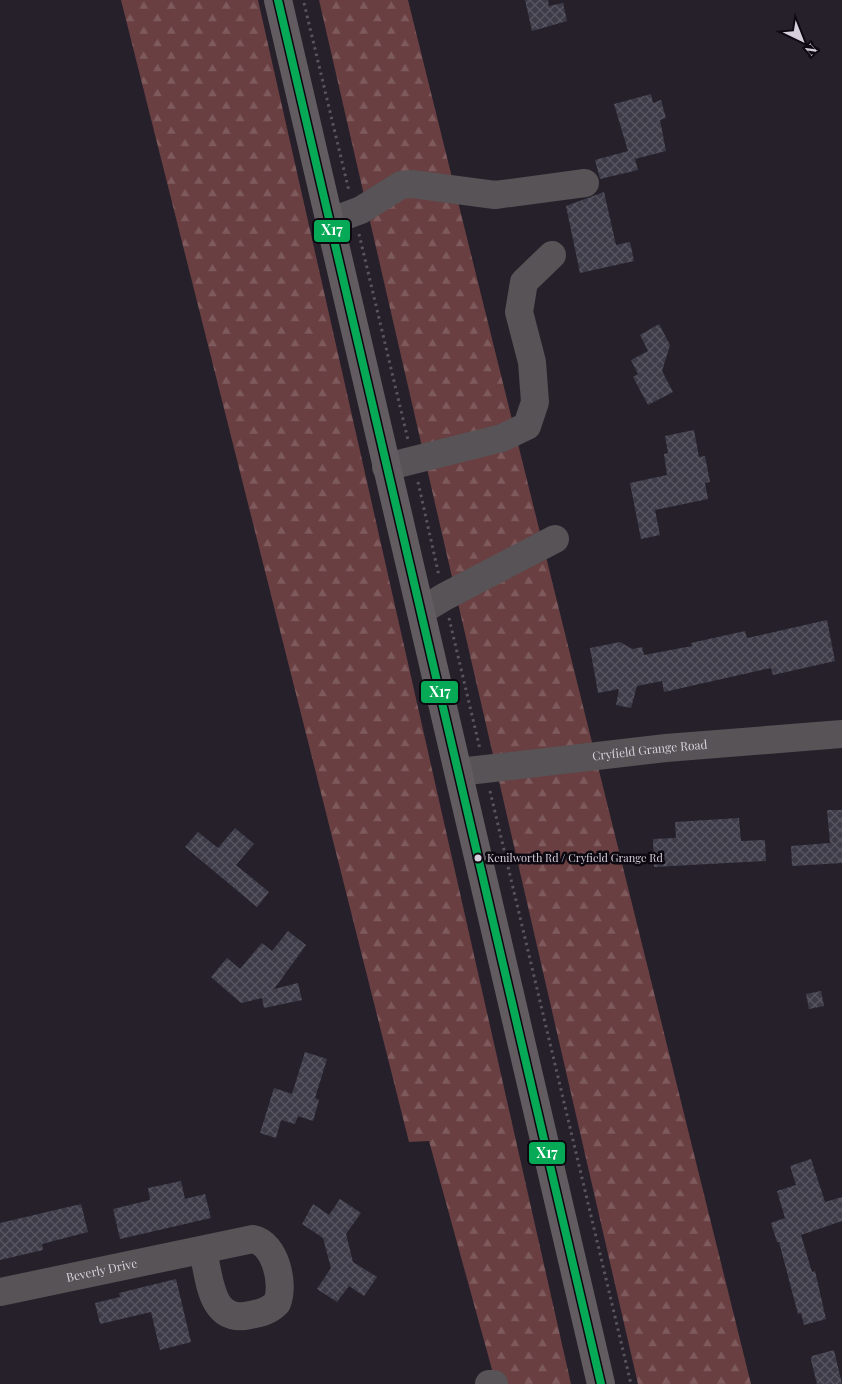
<svg xmlns="http://www.w3.org/2000/svg" width="842" height="1384" font-family="'Playfair Display',serif">
<style>
.forest{fill:url(#forest-firs)}
.building{fill:url(#building-cross-hatch)}
.lines{fill:none;stroke-linecap:round;stroke-linejoin:round}
.path{stroke:#59555a;stroke-width:3;stroke-dasharray:2.5 4;stroke-linecap:butt}
.minor{stroke:#575356;stroke-width:28}
.major{stroke:#625c61;stroke-width:28}
.bus-1-casing{stroke:#0d0911;stroke-width:11}
.bus-1{stroke:#06aa56;stroke-width:8}
.bus-dot{fill:#d7d0dc;stroke:#0d0911;stroke-width:2}
.labels{text-anchor:middle;stroke-width:5;stroke-linejoin:round;paint-order:stroke}
.bus-label{font-size:11px;fill:#d7d0dc;stroke:#0d0911;text-anchor:start}
.street-label{font-size:12px;fill:#d7d0dc;stroke:#0d0911}
.line-badge{stroke:#0d0911;stroke-width:2}
.badge-label{font-size:14px;text-anchor:middle;font-weight:bold;fill:#fff}
</style>
<defs>
<pattern id="forest-firs" width="22" height="20" patternUnits="userSpaceOnUse" patternTransform="scale(1.25)"><rect width="22" height="20" fill="#693f42"/><path d="M5 1l3.5 6h-7zM16 11l3.5 6h-7z" fill="#7e5a5d"/></pattern>
<pattern id="building-cross-hatch" width="8" height="8" patternUnits="userSpaceOnUse" patternTransform="scale(1.25)"><rect width="8" height="8" fill="#3d3c48"/><path d="M0 0l8 8M0 8l8-8" fill="none" stroke="#585762"/></pattern>
</defs>
<rect width="100%" height="100%" fill="#26202b"/>
<!-- forest -->
<path class="forest" d="M121 0H258L571 1384H496L429 1141 409 1142Z
M319 0H408L751 1384H638Z"/>
<!-- building -->
<path class="building" d="M525 0H548L549 6 563 3 567 21 532 31Z
M651 94 653 103 661 100 666 118 660 120 666 151 635 159 638 170 600 179 595 160 628 151 614 104Z
M604 192 616 245 630 242 634 261 580 273 566 206Z
M659 324 670 345 662 371 673 392 648 405 633 377 638 374 631 360 648 351 640 335Z
M694 430 699 457 705 456 710 482 705 483 708 499 655 510 660 535 641 539 630 483 667 475 664 454 668 453 665 436Z
M827 620 835 661 773 675 771 668 664 692 662 681 637 686 631 708 616 705 619 689 598 693 590 648 620 642 632 649 642 647 644 655 692 646 691 643 745 631 747 638Z
M827 810H842V863L792 866 791 846 830 843Z
M739 818 741 841 765 840 766 861 654 867 653 839 676 838 675 822Z
M235 828 254 844 236 865 269 892 257 907 185 847 198 832 218 848Z
M288 931 306 945 274 989 298 983 302 1000 264 1008 262 998 241 1003 211 977 227 958 240 969 262 943 272 951Z
M821 991 824 1006 809 1009 806 994Z
M305 1052 327 1059 315 1098 319 1100 313 1121 298 1116 295 1124 281 1120 276 1138 260 1133 274 1088 292 1094Z
M811 1159 825 1202 842 1197V1221L801 1235 812 1272 815 1271 826 1319 804 1325 801 1313 798 1314 779 1242H777L771 1223 785 1218 777 1191 796 1185 790 1166Z
M181 1181 185 1199 205 1194 211 1218 120 1239 113 1209 150 1200 148 1188Z
M340 1199 361 1213 346 1234 353 1262 377 1277 364 1296 349 1286 337 1302 317 1289 331 1268 323 1238 302 1224 313 1204 329 1215Z
M81 1204 88 1232 42 1244 43 1250 0 1260V1223Z
M176 1279 191 1342 160 1350 151 1312 100 1324 95 1303 120 1297 119 1293Z
M834 1350 842 1384H817L811 1360 812 1356Z"/>
<g class="lines">
<!-- path -->
<path class="path" d="M304 3 349 191
M359 234 408 440
M418 482 439 576
M449 618 480 749
M490 791 631 1384"/>
<!-- minor -->
<g class="minor">
<path d="M329 222 361 210 401 185 412 184 495 195 585 183"/>
<path d="M386 467 502 438 527 426 535 402 532 362 519 312 524 282 552 255"/>
<path d="M421 611 444 597 555 539"/>
<path id="s1" d="M459 772 666 748 842 734"/>
<path id="s2" d="M0 1292 253 1239C275 1243 285 1284 277 1303 269 1311 261 1313 250 1315 210 1324 210 1279 203 1251"/>
<path d="M489 1384H494"/>
</g>
<!-- major -->
<path class="major" d="M278 0 601 1384"/>
<!-- bus-1 casing -->
<g class="bus-1-casing">
<path id="bus-1" d="M278 0 601 1384"/>
</g>
<!-- bus-1 -->
<use href="#bus-1" class="bus-1"/>
</g>
<!-- markers -->
<circle class="bus-dot" cx="478" cy="858" r="4.5"/>
<g class="labels">
<!-- bus labels -->
<g class="bus-label">
<text x="487" y="862">Kenilworth Rd / Cryfield Grange Rd</text>
</g>
<!-- street labels -->
<g class="street-label">
<text dy="4" stroke="none"><textPath href="#s1" startOffset="192">Cryfield Grange Road</textPath></text>
<text dy="4" stroke="none"><textPath href="#s2" startOffset="104">Beverly Drive</textPath></text>
</g>
</g>
<g class="line-badge">
<rect x="313" y="219" width="38" height="24" rx="5" fill="#06aa56"/>
<rect x="420" y="680" width="39" height="24" rx="5" fill="#06aa56"/>
<rect x="528" y="1141" width="38" height="24" rx="5" fill="#06aa56"/>
</g>
<g class="badge-label">
<text x="332" y="235">X17</text>
<text x="440" y="697">X17</text>
<text x="547" y="1158">X17</text>
</g>
<!-- north arrow -->
<g transform="translate(802 40) rotate(137)" stroke="#0d0911" stroke-width="4" paint-order="stroke">
<path d="M0-4L9 19L0 12L-9 19Z" fill="#d7d0dc"/>
<text y="-8" font-size="14" font-weight="bold" text-anchor="middle" fill="#d7d0dc">N</text>
</g>
</svg>
